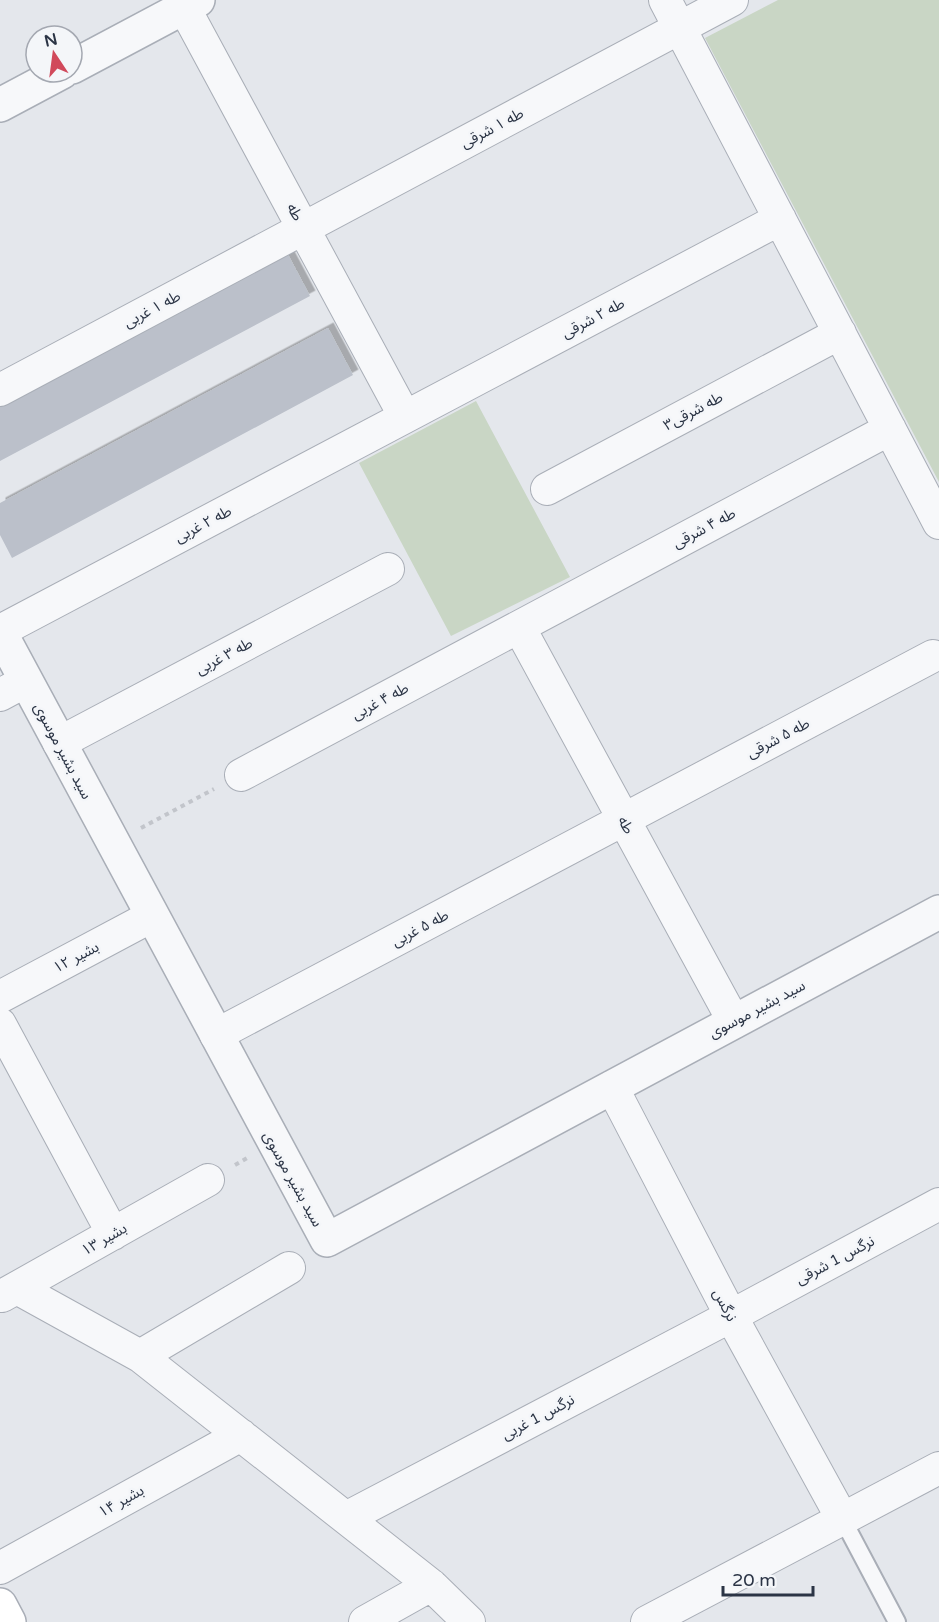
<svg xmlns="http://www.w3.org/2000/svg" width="939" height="1622" font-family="'Varela Round','Noto Sans Arabic',sans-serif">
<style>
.green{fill:#c9d6c5}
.building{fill:#bbc0ca;filter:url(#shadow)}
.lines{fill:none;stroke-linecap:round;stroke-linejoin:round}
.service-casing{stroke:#a9aeb7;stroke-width:20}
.minor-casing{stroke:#a9aeb7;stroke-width:34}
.tertiary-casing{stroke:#a9aeb7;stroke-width:36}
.secondary-casing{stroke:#a9aeb7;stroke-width:36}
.path{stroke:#c2c5cb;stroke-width:4;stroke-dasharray:4.5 4.5;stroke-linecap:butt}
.service{stroke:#f7f8fa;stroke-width:16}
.minor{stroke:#f7f8fa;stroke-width:32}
.tertiary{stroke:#f7f8fa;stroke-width:33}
.secondary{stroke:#fff;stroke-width:33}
.labels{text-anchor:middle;stroke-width:5;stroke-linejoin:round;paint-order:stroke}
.street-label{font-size:15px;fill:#2b3445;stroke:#f4f6f9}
</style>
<defs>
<filter id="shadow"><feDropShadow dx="5.5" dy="-5.5" stdDeviation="0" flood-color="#0004"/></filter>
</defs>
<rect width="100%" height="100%" fill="#e4e7ec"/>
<!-- green -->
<path class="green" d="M778 0H939V482L705 38Z
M476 401 570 577 451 636 359 463Z"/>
<!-- building -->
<path class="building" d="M285 249 310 296 0 461V401Z
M328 328 353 375 12 558 0 535V503Z"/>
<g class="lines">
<!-- service casing -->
<g class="service-casing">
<path id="service" d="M843 1520 897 1622"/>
</g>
<!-- minor casing -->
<g class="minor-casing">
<path id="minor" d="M180 0 405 417
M665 0 939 523
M0 390 732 0
M547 489 840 333
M519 627 734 1022
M0 631 780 219
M0 695 26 681
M59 743 388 569
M241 775 890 429
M0 997 152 916
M0 1024 113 1234
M216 1035 933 656
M612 1087 731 1316 843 1520
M17 1288 140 1356 431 1585 469 1622
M2 1296 208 1180
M140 1356 289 1268
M346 1518 731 1316 939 1204
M0 1568 241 1435
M365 1622 431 1585
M647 1622 939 1468"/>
</g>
<!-- tertiary casing -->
<g class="tertiary-casing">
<path id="tertiary" d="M72 67 198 0
M0 105 62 72
M0 632 327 1240 939 912"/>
</g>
<!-- secondary casing -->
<g class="secondary-casing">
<path id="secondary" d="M0 1605 9 1622"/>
</g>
<!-- path -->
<path class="path" d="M141 828 214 789
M235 1165 249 1157"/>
<!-- service -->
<use href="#service" class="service"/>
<!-- minor -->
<use href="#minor" class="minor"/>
<!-- tertiary -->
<use href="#tertiary" class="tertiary"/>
<!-- secondary -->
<use href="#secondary" class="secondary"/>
</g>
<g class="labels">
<!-- street labels -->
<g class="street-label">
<text transform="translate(492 128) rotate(-28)" y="5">طه ۱ شرقی</text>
<text transform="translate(295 212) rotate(62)" y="5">طه</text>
<text transform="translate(152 309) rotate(-28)" y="5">طه ۱ غربی</text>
<text transform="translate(593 318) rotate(-28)" y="5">طه ۲ شرقی</text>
<text transform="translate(693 411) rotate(-28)" y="5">طه شرقی۳</text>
<text transform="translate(203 524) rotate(-28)" y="5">طه ۲ غربی</text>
<text transform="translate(704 528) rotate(-28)" y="5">طه ۴ شرقی</text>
<text transform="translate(224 656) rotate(-28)" y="5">طه ۳ غربی</text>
<text transform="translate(380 701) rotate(-28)" y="5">طه ۴ غربی</text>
<text transform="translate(778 738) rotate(-28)" y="5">طه ۵ شرقی</text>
<text transform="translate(63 751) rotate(62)" y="5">سید بشیر موسوی</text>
<text transform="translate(626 825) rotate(61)" y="5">طه</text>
<text transform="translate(420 928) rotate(-28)" y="5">طه ۵ غربی</text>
<text transform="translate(76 957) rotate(-28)" y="5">بشیر ۱۲</text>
<text transform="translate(757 1009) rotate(-28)" y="5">سید بشیر موسوی</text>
<text transform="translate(293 1179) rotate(61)" y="5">سید بشیر موسوی</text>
<text transform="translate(104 1239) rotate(-30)" y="5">بشیر ۱۳</text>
<text transform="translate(835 1260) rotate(-28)" y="5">نرگس 1 شرقی</text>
<text transform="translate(725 1305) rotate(62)" y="5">نرگس</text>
<text transform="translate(538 1417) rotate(-28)" y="5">نرگس 1 غربی</text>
<text transform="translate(121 1501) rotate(-29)" y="5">بشیر ۱۴</text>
</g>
</g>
<!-- north arrow -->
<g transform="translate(54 54) rotate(347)"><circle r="28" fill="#f4f6f9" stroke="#a4a8b1" stroke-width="1.5"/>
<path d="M0-4.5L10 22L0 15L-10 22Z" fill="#d1495b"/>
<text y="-9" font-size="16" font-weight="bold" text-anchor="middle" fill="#2b3445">N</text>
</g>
<!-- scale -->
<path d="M723 1586v9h90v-9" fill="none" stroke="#2b3445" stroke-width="3"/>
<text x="732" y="1586" font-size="18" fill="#2b3445" stroke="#f4f6f9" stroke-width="4.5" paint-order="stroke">20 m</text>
</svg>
